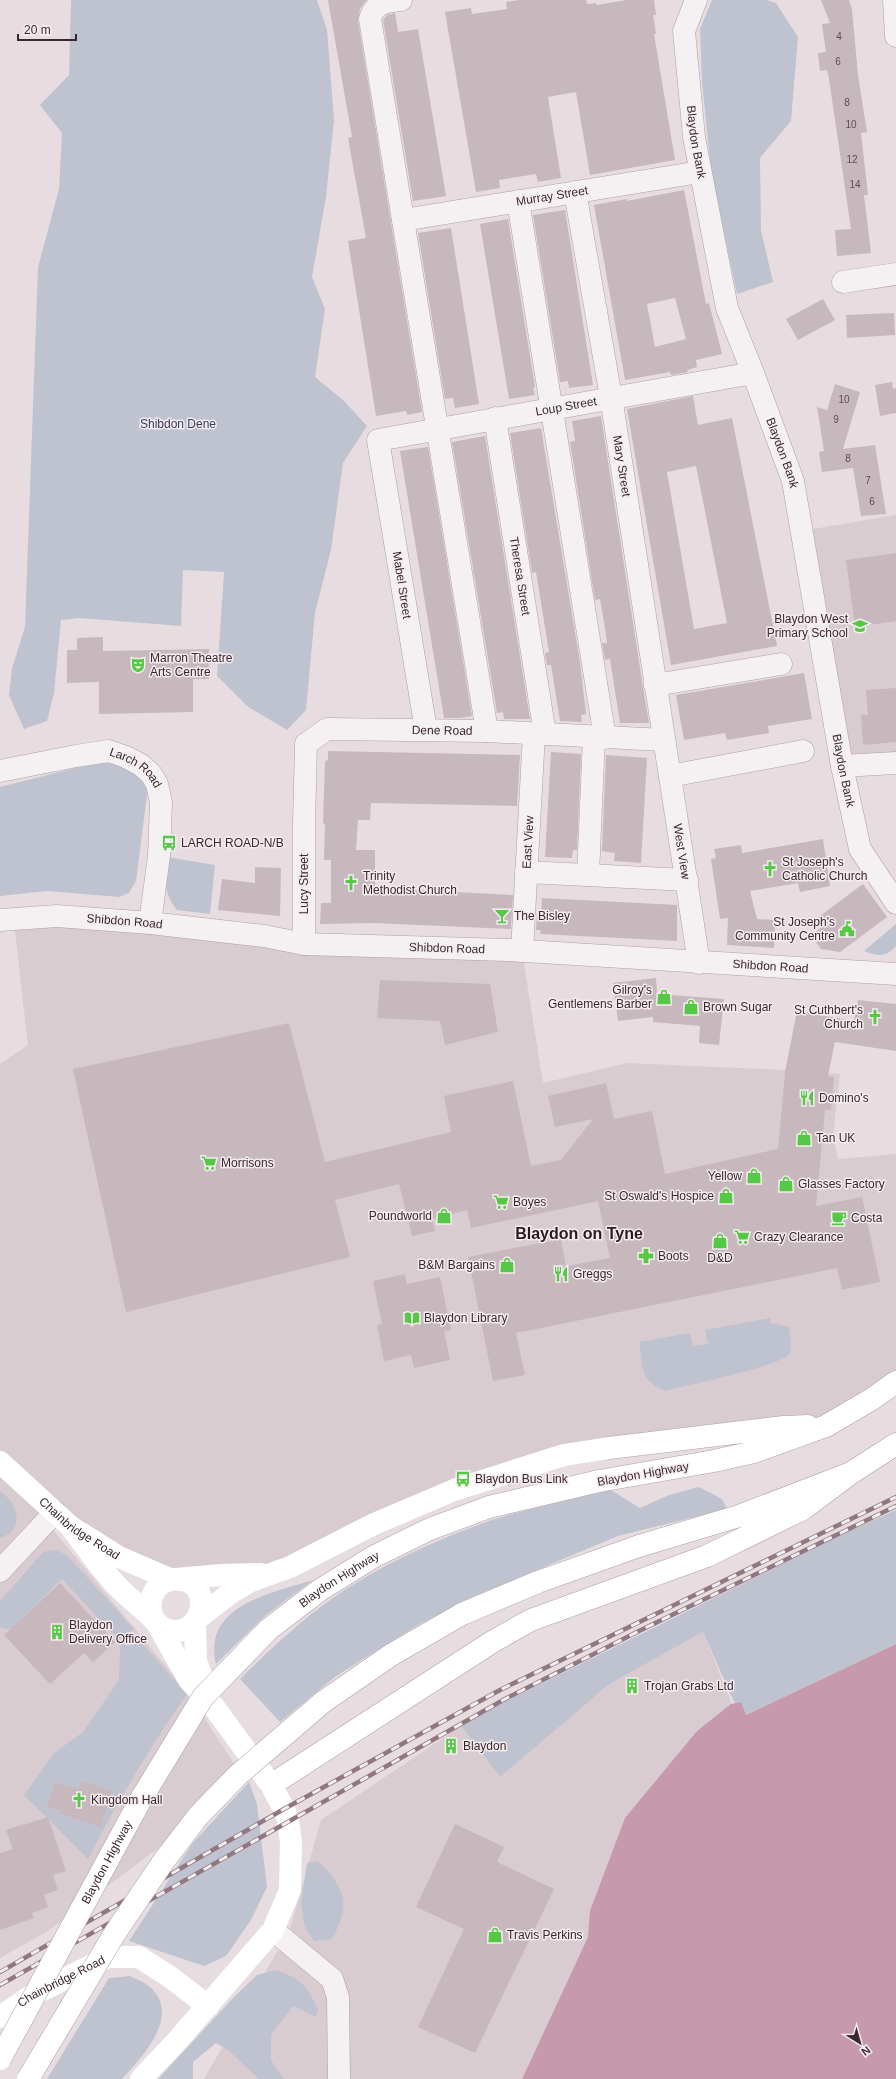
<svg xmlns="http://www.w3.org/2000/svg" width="896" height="2079" font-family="Helvetica,sans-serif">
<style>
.built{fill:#d9ccd0}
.green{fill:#bfc3d0}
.water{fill:#c699ad}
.building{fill:#c6b8bd;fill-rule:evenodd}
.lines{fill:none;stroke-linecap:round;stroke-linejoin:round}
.minor-casing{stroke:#ad9fa4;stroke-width:23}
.tertiary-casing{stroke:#ad9fa4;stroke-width:23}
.primary-casing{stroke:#b29da5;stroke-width:23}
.minor{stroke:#f5f0f2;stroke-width:22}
.tertiary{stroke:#f5f0f2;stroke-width:22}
.secondary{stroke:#fff;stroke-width:22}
.primary{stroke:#fff;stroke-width:22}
.rail-casing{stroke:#907780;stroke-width:4.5}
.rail{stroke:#f4edf0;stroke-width:3;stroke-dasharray:9;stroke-linecap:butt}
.primary-bridge-casing{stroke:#b29da5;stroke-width:23;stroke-linecap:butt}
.primary-bridge{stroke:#fff;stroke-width:22}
.labels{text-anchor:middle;stroke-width:3;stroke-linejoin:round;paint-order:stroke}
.number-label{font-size:10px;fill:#5f4b52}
.street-label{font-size:12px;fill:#3d272e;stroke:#f4edf0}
.park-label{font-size:12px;fill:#353b58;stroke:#f4edf0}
.poi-label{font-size:12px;fill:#3d272e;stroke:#f4edf0;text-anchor:start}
.district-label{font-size:16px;font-weight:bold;fill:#2d1a20;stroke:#f4edf0}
</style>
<rect width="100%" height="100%" fill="#e7dde1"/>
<!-- built -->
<path class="built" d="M896 515V757L846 760 807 530Z
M14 923 522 951 543 1083 627 1063 765 1069 840 1074 833 1136 838 1159 896 1154V1378L826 1426 564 1455 290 1567 222 1575 135 1565 0 1462V1064L28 1045Z
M0 1476 25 1496 189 1694 246 1782 48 1931 0 1958Z
M703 1632 732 1704 697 1731 588 1937 522 2079H204L290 1929 321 1820 461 1726 500 1776 608 1685Z"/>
<!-- green -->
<path class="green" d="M71 0H317L327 30 334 120 326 197 312 277 325 309 315 377 344 401 367 426 343 463 331 550 315 613 306 710 287 730 247 706 217 676 224 572 183 570 181 626 79 618 61 620 54 693 47 721 24 729 9 695 12 668 25 627 38 267 59 189 62 133 40 105 69 75Z
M712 0H767L776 3 798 37 791 121 760 158 761 230 773 282 737 294 711 170 702 82 700 29Z
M99 762 131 766 149 780 136 881 129 893 119 897 47 891 0 896V787Z
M167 857 215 865 210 914 177 910C162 892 166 878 167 857Z
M896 924V946C886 958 877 956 864 951Z
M770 1318 771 1323 789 1327C790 1335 793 1347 789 1354 781 1366 685 1386 665 1391 638 1379 644 1368 639 1342L690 1333 693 1346 708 1344 705 1330Z
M699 1487 722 1499 727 1509 618 1536 475 1596 418 1625 336 1676 280 1722 240 1679C269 1650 299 1622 333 1598 379 1565 454 1531 508 1515 538 1507 569 1500 599 1492L611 1490 640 1508 669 1495Z
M0 1491C18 1503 26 1530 0 1538Z
M896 1510V1644L746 1715 735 1704 703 1632 608 1685 500 1777 461 1726 506 1701 845 1533Z
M56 1550 67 1555 134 1629 119 1640 62 1579 11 1629H4L0 1627V1601L43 1552Z
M313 1580 266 1615 216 1664C202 1605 272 1593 313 1580Z
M133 1633 187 1694C150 1747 117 1802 88 1859L24 1795 54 1753 83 1732 119 1680 120 1644Z
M249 1782 257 1804 267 1887 251 1920 226 1956 204 1966 129 1941 192 1844Z
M318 1861C346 1888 351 1905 332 1939L314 1941 304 1925 301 1903 307 1863Z
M276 1970C302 1979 306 1985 318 2009L316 2017 293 2006 271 2035V2060L284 2079H259L228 2050 216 2043 193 2062V2079H158L235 1996 257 1975Z
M130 1976C136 1979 144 1982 149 1986 183 2015 142 2057 122 2079H47L109 1978Z"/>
<!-- water -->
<path class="water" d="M896 1644V2079H522L588 1937 590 1911 625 1818 697 1731 731 1704 741 1702 746 1715Z"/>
<!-- building -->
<path class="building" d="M328 0H366L360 9 358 21 422 412 407 415 406 411 376 416 348 241 366 238 348 138 352 137Z
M519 0H586L587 4 596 3 597 5 627 0H654L656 15H653L656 34H654L675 160 590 175 576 92 548 97 561 178 538 182 536 174 499 180 500 188 476 192 445 12 471 8 472 14 507 9 506 2Z
M821 0H849L852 9 858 75 867 132 861 133 868 195H864L871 253 837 256 835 230 851 229 829 79 827 70 820 71 818 53 826 52 822 24 830 23Z
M395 13 398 32 418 29 446 196 413 201 383 20 387 15Z
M684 190 706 304 709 303 722 354 696 360 697 367 687 370 688 372 671 375 670 372 625 380 594 205 627 199V201ZM675 298 686 339 655 347 647 304Z
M565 210 593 385 569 388 568 381 560 382 533 215Z
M508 219 535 387 533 388 535 395 509 399 480 224Z
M451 228 479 404 455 408 453 398 445 399 418 233Z
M823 299 835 320 798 340 786 319Z
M894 313 895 335 847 338 846 315Z
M892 382 893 389 896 388V413L880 416 875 385Z
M835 384 860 392 843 449 875 445 886 514 861 516 853 468 822 472 819 452 824 451 817 407 827 410Z
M693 396 698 425 732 418 777 646 671 665 627 409ZM696 466 727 623 694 629 667 472Z
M601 416 643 687 649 723H620L610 659 605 660 602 643H607L605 628 600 599 595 600 570 442 575 441 572 421Z
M541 428 580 662 586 714 581 715 582 722 560 721 551 665H547L545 653 549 652 536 572 532 573 510 433Z
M485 436 530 719H504L503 712 497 713 452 442Z
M428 447 472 716 460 718H444L400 451Z
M896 553V621L855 627 846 560Z
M103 637V651L209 649V679H193V712L99 714V682L67 683V650H77V638Z
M804 673 812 719 768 726 769 733 727 740 725 733 684 740 676 695Z
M896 688V742L863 745 861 715H868L866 690Z
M328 751 520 755 517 806 371 803 370 820H358L356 850H375V888L513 895 511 929 374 923 320 924 321 903H331V860H324L325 824 323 823 325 761 328 760Z
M551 752 581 754 577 850H573L572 858 545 857Z
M606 755 647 758 641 863 614 861 615 853 602 851Z
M823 839 830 886 800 892 798 883 750 891 757 919 775 920 774 948 727 945 728 918 720 919 711 859 716 858 714 849 741 845 742 853Z
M255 867 281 868 280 916 218 910 222 879 255 883Z
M863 884 887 917 840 952 821 949 811 935 822 927 816 919Z
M542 898 677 905V941L540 934 541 930H536L537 914H541Z
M656 978 657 994 724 999 719 1045 699 1043 700 1026 653 1022V1017L618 1021 613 983Z
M380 980 490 984 498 1032 445 1045 440 1021 377 1018Z
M858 1000 896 1004V1051L835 1042 828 1076 834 1077 831 1110H825L816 1206 862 1197 880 1282 842 1290 837 1268 516 1333 525 1375 493 1381 468 1257 561 1239 566 1266 610 1258 598 1201 471 1228 467 1210 432 1219 435 1231 412 1236 399 1184 335 1200 350 1257 126 1312 73 1069 289 1023 325 1162 451 1132 444 1096 513 1081 531 1166 561 1160 593 1119 555 1127 548 1096 606 1083 614 1119 652 1111 665 1174 778 1149 785 1072 797 1011 854 1021Z
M405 1274 407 1284 440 1277 451 1330 444 1331 450 1360 414 1368 411 1355 384 1361 377 1325 382 1324 373 1281Z
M60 1583 115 1642 93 1662 84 1653 50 1684 4 1635Z
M81 1781 112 1791 100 1827 58 1813 63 1811 47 1807 55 1782 79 1789Z
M48 1817 66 1871 53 1875 58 1890 44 1895 48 1907 32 1913 34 1918 0 1930V1853L13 1849 6 1830 25 1824V1827L26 1824Z
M455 1824 504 1847 497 1862 554 1889 475 2053 418 2027 464 1929 416 1907Z"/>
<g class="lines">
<!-- minor casing -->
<g class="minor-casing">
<g id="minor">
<path d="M401 0C385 2 375 2 370 19L487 731"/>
<path d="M894 0 896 36"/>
<path id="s1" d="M575 192 611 397 699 963"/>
<path d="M518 201 605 738"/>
<path id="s2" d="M403 220 700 172"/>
<path d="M843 282 896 274"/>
<path id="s3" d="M495 418 545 734"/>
<path d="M655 685 781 664"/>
<path id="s4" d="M426 730 378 440 753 373"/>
<path d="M842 766 896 763"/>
<path id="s5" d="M0 771 76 756 109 751 126 757 141 765 151 774 157 784 161 802 159 856 150 923"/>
<path d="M670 776 803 751"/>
<path d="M526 872 687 880"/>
<path d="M588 875 594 737"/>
<path id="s6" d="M304 944V825L306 744 327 729 487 731 664 740"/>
<path id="s7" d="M522 951 534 734"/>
<path d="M0 1571 55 1512"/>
<path d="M273 1930 332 1979 338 1997 339 2079"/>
</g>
</g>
<!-- tertiary casing -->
<g class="tertiary-casing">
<g id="tertiary">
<path id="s8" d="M696 0 684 31 694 137 727 308 753 373 793 481 842 766 860 849 896 903"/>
<path id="s9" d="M0 920 57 916 150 923 264 936 304 944 508 950 896 974"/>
</g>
</g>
<!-- primary casing -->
<g class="primary-casing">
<path id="primary" d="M609 1448 784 1427 808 1426
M599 1481 714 1461 754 1452 826 1426 872 1399 896 1382
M639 1546 739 1516 851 1473 896 1444
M271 1785 492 1642 531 1620 707 1556 803 1509 851 1473"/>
</g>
<!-- minor -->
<use href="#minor" class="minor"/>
<!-- tertiary -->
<use href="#tertiary" class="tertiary"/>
<!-- secondary -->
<g class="secondary">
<path id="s10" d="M0 1462 71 1527 119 1557 170 1579"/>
<path d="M71 1527C87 1548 101 1570 120 1589 128 1597 138 1605 147 1613 153 1618 158 1626 165 1629 201 1642 216 1586 182 1580 158 1576 145 1597 153 1618"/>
<path d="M176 1579 222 1575 261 1574"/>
<path d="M198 1618 232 1592 251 1581 290 1567 374 1524 454 1490 564 1455 609 1448"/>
<path d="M195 1622 196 1661 207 1691"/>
<path id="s11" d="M0 2017 31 1996 108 1957H139L170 1977 208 2006"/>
<path d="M141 2079 177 2041 273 1930 290 1890 291 1843 288 1820 284 1809 271 1785 214 1707 189 1680 157 1623"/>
</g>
<!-- primary -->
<use href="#primary" class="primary"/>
<!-- rail casing -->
<g class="rail-casing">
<path id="rail" d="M0 1972 284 1809 500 1690 896 1497
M0 1985 505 1699 641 1630 896 1506"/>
</g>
<!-- rail -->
<use href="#rail" class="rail"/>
<!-- primary-bridge casing -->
<g class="primary-bridge-casing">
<g id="primary-bridge">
<path id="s12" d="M0 2059 141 1799 203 1697 269 1629 320 1590 373 1557 430 1529 489 1507 599 1481"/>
<path d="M28 2079 115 1933 163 1862 199 1815 238 1775 323 1702 391 1655 462 1614 538 1582 639 1546"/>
</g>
</g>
<!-- primary-bridge -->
<use href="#primary-bridge" class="primary-bridge"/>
</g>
<!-- icons -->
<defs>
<g id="school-bare" transform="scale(1.2)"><path d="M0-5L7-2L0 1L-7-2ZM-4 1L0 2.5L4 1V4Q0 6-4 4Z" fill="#55c945" stroke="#f4edf0" stroke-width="2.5" paint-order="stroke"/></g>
<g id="theatre-bare" transform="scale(1.2)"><path d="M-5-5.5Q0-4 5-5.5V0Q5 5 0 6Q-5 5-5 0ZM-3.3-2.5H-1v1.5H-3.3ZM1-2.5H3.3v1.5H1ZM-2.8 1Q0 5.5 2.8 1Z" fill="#55c945" stroke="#f4edf0" stroke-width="2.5" paint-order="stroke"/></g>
<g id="bus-bare" transform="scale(1.2)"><path d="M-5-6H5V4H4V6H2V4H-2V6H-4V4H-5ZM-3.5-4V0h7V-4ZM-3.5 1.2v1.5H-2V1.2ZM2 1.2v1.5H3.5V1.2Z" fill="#55c945" stroke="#f4edf0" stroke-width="2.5" paint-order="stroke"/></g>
<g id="church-bare" transform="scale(1.2)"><path d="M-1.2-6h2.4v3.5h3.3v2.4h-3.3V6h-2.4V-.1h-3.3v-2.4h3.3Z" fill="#55c945" stroke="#f4edf0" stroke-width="2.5" paint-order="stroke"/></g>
<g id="bar-bare" transform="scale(1.2)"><path d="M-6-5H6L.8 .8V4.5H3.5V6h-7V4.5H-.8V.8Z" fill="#55c945" stroke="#f4edf0" stroke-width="2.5" paint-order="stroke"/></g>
<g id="civic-bare" transform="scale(1.2)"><path d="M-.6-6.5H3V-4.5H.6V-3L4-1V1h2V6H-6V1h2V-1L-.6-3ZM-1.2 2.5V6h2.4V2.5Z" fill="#55c945" stroke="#f4edf0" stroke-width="2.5" paint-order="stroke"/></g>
<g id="shop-bare" transform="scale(1.2)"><path d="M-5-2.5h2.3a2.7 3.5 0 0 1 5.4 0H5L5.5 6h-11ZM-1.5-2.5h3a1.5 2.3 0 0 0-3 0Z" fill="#55c945" stroke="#f4edf0" stroke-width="2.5" paint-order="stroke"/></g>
<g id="restaurant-bare" transform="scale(1.2)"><path d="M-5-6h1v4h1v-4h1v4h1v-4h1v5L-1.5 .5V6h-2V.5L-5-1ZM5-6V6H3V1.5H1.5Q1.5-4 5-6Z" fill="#55c945" stroke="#f4edf0" stroke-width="2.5" paint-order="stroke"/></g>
<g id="supermarket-bare" transform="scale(1.2)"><path d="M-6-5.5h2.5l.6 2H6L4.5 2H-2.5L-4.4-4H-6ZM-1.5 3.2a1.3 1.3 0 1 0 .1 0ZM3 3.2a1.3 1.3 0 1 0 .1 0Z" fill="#55c945" stroke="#f4edf0" stroke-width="2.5" paint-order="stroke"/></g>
<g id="cafe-bare" transform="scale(1.2)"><path d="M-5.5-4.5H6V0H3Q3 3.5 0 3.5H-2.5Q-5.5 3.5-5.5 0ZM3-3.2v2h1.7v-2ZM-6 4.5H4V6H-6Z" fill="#55c945" stroke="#f4edf0" stroke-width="2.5" paint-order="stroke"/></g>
<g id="pharmacy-bare" transform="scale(1.2)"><path d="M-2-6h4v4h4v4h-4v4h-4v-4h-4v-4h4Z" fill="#55c945" stroke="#f4edf0" stroke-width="2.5" paint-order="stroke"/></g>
<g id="library-bare" transform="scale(1.2)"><path d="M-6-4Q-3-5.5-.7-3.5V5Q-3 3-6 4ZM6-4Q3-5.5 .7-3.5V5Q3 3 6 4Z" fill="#55c945" stroke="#f4edf0" stroke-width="2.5" paint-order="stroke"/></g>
<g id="building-bare" transform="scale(1.2)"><path d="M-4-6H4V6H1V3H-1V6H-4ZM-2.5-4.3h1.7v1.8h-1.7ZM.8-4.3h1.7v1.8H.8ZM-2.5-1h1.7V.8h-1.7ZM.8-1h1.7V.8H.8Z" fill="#55c945" stroke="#f4edf0" stroke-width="2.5" paint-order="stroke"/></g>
</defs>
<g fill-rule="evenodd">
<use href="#school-bare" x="860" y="626"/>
<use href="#theatre-bare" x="138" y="665"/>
<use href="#bus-bare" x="169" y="843"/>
<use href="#church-bare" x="770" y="869"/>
<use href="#church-bare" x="351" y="883"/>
<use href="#bar-bare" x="502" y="916"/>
<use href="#civic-bare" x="847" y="929"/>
<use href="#shop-bare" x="664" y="997"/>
<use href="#shop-bare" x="691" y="1007"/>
<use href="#church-bare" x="875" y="1017"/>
<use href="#restaurant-bare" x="807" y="1098"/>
<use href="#shop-bare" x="804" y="1138"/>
<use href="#supermarket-bare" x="209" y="1163"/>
<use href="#shop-bare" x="754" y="1176"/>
<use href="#shop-bare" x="786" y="1184"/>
<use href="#shop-bare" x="726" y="1196"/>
<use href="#supermarket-bare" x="501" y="1202"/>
<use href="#shop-bare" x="444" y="1216"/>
<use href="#cafe-bare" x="839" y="1218"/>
<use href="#supermarket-bare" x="742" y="1237"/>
<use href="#shop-bare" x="720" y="1241"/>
<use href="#pharmacy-bare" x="646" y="1256"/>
<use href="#shop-bare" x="507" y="1265"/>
<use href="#restaurant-bare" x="561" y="1274"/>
<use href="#library-bare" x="412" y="1318"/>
<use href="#bus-bare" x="463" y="1479"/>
<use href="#building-bare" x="57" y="1632"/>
<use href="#building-bare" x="632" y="1686"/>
<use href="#building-bare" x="451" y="1746"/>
<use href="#church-bare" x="79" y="1800"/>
<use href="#shop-bare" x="495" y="1935"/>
</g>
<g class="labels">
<!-- number labels -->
<g class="number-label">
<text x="839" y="40">4</text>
<text x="838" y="65">6</text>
<text x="847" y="106">8</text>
<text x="851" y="128">10</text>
<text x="852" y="163">12</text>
<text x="855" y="188">14</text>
<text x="844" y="403">10</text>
<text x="836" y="423">9</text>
<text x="848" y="462">8</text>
<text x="868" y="484">7</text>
<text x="872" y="505">6</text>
</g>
<!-- street labels -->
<g class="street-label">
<text dy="4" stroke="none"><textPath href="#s8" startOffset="145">Blaydon Bank</textPath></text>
<text dy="4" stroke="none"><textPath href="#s2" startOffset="151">Murray Street</textPath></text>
<text dy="4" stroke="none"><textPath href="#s4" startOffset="485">Loup Street</textPath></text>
<text dy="4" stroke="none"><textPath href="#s8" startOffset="469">Blaydon Bank</textPath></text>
<text dy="4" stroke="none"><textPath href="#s1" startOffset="278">Mary Street</textPath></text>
<text dy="4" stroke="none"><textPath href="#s3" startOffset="160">Theresa Street</textPath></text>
<text transform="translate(402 585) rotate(81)" y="4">Mabel Street</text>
<text dy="4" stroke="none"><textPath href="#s6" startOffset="341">Dene Road</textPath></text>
<text dy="4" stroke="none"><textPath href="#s8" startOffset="793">Blaydon Bank</textPath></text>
<text dy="4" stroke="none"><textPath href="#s5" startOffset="143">Larch Road</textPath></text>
<text dy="4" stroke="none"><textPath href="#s7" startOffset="109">East View</textPath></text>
<text dy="4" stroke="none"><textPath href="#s1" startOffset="668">West View</textPath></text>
<text transform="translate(304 884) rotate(-90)" y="4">Lucy Street</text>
<text dy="4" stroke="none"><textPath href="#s9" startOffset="125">Shibdon Road</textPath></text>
<text dy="4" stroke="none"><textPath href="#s9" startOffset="449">Shibdon Road</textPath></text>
<text dy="4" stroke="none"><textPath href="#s9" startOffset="773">Shibdon Road</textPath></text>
<text transform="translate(643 1474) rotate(-10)" y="4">Blaydon Highway</text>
<text dy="4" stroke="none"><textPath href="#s10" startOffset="104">Chainbridge Road</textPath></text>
<text dy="4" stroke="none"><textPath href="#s12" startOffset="596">Blaydon Highway</textPath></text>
<text dy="4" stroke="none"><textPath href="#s12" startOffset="224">Blaydon Highway</textPath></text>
<text dy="4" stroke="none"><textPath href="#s11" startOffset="71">Chainbridge Road</textPath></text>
</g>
<!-- park labels -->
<g class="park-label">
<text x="178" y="428">Shibdon Dene</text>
</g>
<!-- poi labels -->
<g class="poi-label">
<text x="848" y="623" text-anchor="end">Blaydon West<tspan x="848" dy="14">Primary School</tspan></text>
<text x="150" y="662">Marron Theatre<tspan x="150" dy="14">Arts Centre</tspan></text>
<text x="181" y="847">LARCH ROAD-N/B</text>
<text x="782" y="866">St Joseph's<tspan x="782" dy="14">Catholic Church</tspan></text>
<text x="363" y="880">Trinity<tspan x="363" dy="14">Methodist Church</tspan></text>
<text x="514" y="920">The Bisley</text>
<text x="835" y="926" text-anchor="end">St Joseph's<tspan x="835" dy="14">Community Centre</tspan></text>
<text x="652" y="994" text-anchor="end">Gilroy's<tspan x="652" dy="14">Gentlemens Barber</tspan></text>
<text x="703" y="1011">Brown Sugar</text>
<text x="863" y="1014" text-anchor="end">St Cuthbert's<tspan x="863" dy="14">Church</tspan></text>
<text x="819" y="1102">Domino's</text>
<text x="816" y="1142">Tan UK</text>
<text x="221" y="1167">Morrisons</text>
<text x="742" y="1180" text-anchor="end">Yellow</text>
<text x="798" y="1188">Glasses Factory</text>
<text x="714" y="1200" text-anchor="end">St Oswald's Hospice</text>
<text x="513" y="1206">Boyes</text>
<text x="432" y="1220" text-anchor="end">Poundworld</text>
<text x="851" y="1222">Costa</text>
<text x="754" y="1241">Crazy Clearance</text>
<text x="658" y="1260">Boots</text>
<text x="720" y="1262" text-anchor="middle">D&amp;D</text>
<text x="495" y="1269" text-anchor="end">B&amp;M Bargains</text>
<text x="573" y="1278">Greggs</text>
<text x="424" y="1322">Blaydon Library</text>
<text x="475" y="1483">Blaydon Bus Link</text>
<text x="69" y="1629">Blaydon<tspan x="69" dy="14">Delivery Office</tspan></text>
<text x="644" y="1690">Trojan Grabs Ltd</text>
<text x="463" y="1750">Blaydon</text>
<text x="91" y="1804">Kingdom Hall</text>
<text x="507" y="1939">Travis Perkins</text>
</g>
<!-- district labels -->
<g class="district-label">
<text x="579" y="1239">Blaydon on Tyne</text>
</g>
</g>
<!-- north arrow -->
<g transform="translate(860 2043) rotate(143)" stroke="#f4edf0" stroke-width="3" paint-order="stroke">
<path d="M0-3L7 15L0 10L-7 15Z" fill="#3d272e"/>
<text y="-6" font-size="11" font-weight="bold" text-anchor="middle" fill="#3d272e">N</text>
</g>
<!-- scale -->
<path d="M18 34v6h58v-6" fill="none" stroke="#3d272e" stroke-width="2"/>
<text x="24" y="34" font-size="12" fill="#3d272e" stroke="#f4edf0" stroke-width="3" paint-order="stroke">20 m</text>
</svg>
